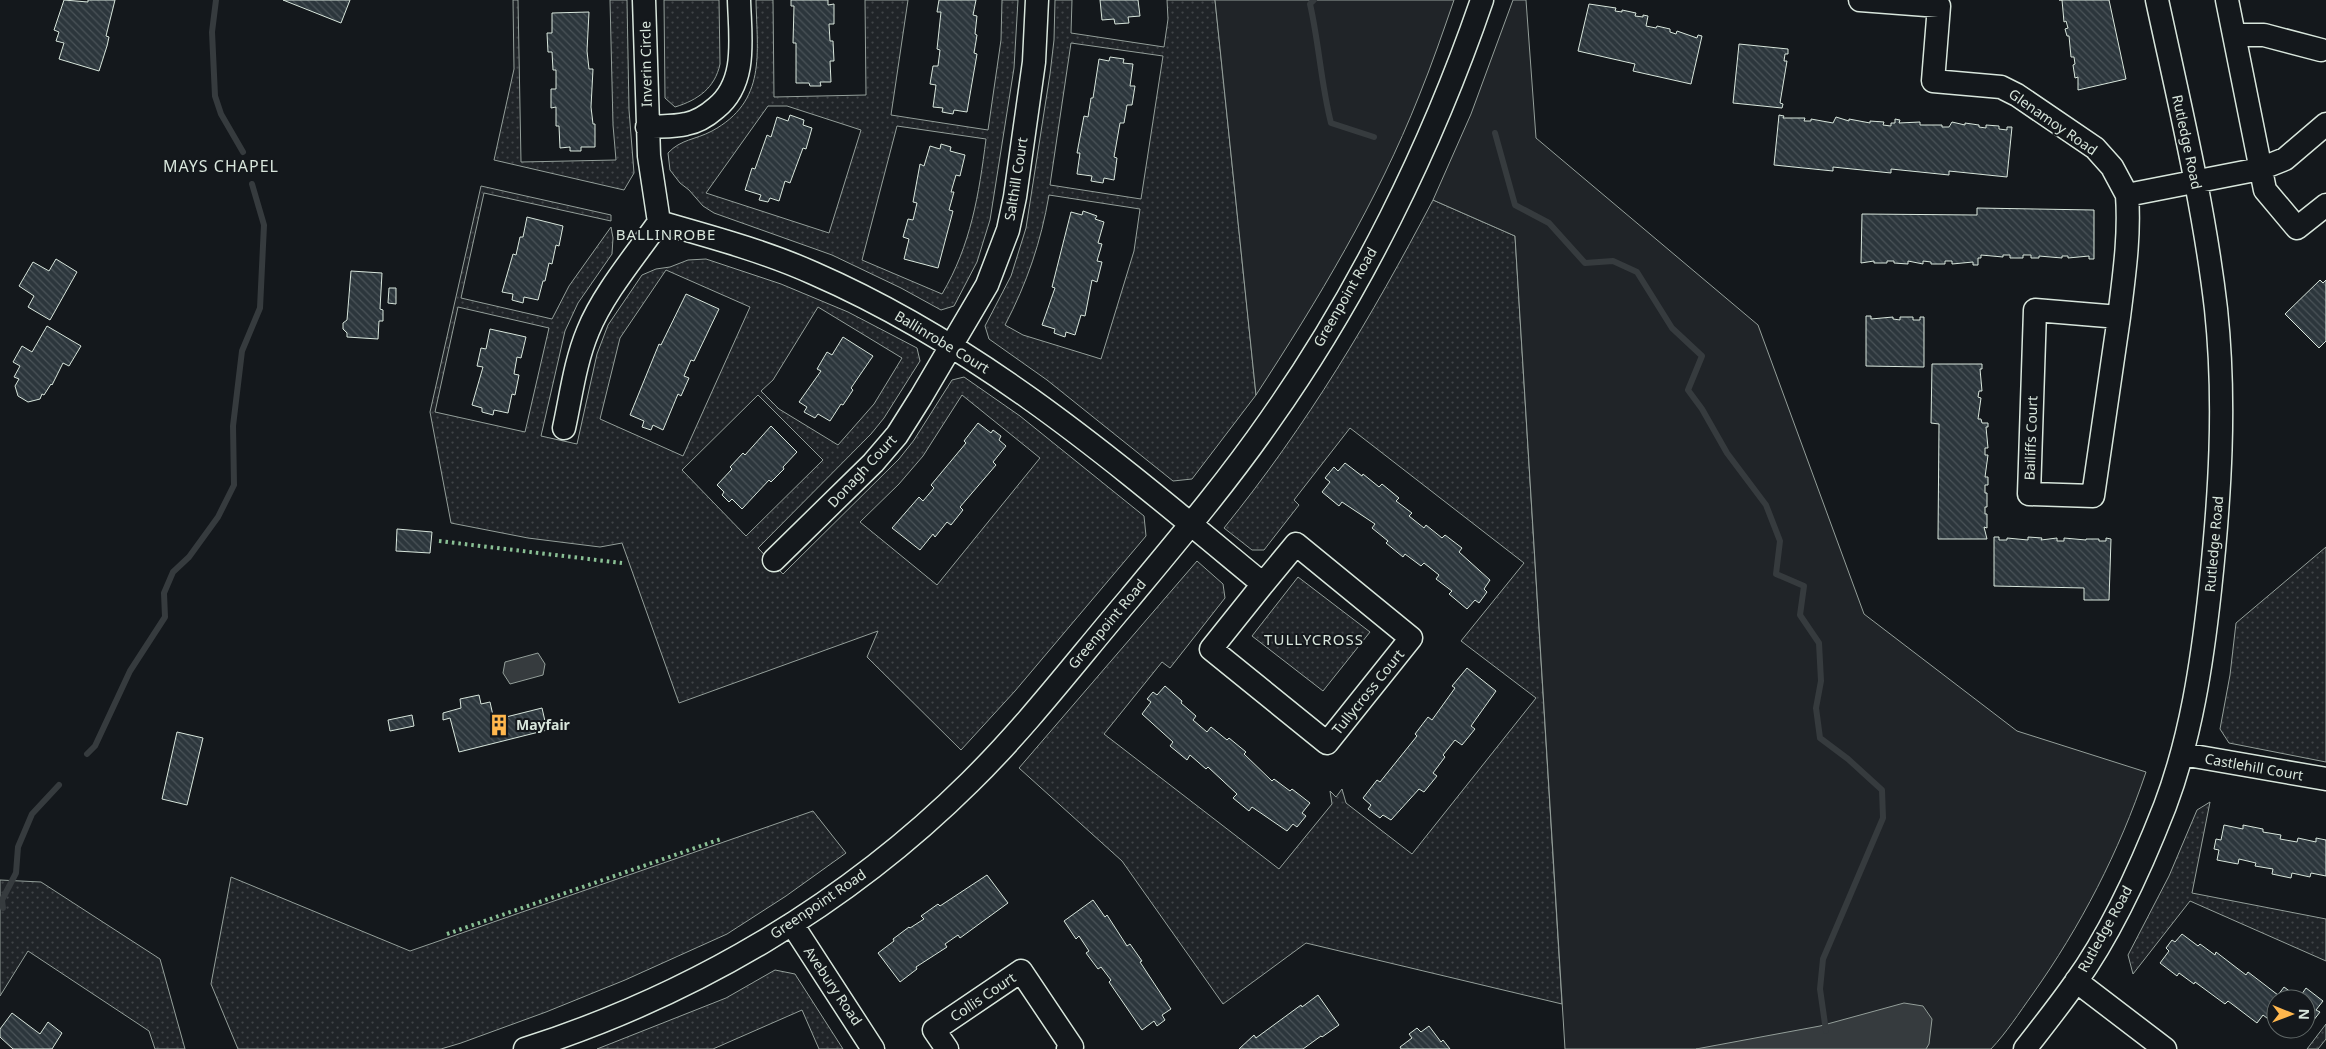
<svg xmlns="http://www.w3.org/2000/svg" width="2326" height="1049" font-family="'Noto Sans',sans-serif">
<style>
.grass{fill:url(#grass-dots);stroke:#939e99;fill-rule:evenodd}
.park{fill:#202428;stroke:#939e99}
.water{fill:#363b3e;stroke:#939e99}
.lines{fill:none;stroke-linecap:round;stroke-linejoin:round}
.stream{stroke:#363b3e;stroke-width:6}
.building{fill:url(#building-back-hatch);stroke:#d8e6dc}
.minor-casing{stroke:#d8e6dc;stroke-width:25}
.minor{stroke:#14181c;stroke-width:22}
.hedge{stroke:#8ac095;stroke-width:4;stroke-dasharray:2.5 4;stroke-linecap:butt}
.labels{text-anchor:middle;stroke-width:4;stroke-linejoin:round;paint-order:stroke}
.street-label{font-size:14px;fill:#d8e6dc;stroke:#14181c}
.poi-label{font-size:14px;font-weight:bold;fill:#d8e6dc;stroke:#14181c;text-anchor:start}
.neighbourhood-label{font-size:15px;letter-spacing:1px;fill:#d8e6dc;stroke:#14181c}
.quarter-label{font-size:16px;letter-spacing:1px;fill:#d8e6dc;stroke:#14181c}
</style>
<defs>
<pattern id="grass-dots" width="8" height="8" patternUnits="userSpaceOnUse" patternTransform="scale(1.25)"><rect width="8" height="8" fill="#202428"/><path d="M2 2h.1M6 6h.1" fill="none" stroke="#404447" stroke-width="1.8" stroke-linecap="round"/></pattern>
<pattern id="building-back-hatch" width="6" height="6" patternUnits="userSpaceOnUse" patternTransform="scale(1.25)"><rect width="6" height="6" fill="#2c363c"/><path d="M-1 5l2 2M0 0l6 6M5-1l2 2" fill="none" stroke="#4a5358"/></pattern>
</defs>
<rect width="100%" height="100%" fill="#14181c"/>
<!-- grass -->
<path class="grass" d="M513 0H518L521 162 616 160 613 125 610 0H627L629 110 634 173 624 190 494 160 514 69Z
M664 0H719L720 64C715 88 698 100 675 107L665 98Z
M756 0H773L774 97 866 95 865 0H908L891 115 988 130 1001 40 1002 0H1018L1014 68 990 220 977 262 954 306 941 310 901 288 832 255 714 213 703 206 689 190 680 183 670 170 668 153C681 139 695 140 712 131 767 101 757 54 756 0ZM768 106H787L861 130 829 233 706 193ZM897 126 986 139C979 194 971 245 942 294L862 260Z
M1055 0H1072L1071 33 1164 47 1168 19 1167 0H1215L1256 395 1192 479 1173 481 1047 380 989 339 985 326 1011 276 1026 228 1050 74 1054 40ZM1071 43 1163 56 1141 199 1050 185ZM1049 195 1140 209 1134 251 1101 359 1023 335 1005 325C1027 283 1041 242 1049 195Z
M481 186 611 215V221L484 193 461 298 552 319 569 286 611 227 613 238 612 254 578 303 565 331 541 436 577 444 597 354 608 325 642 275 656 269 670 267 688 260 706 259 781 284 848 312 917 348 920 361 884 418 871 434 758 548 783 574 899 459 914 440 952 380 964 377 1020 416 1144 516 1146 536 1015 691 961 750 867 657 878 631 679 703 622 543 600 547 528 538 451 523 430 412ZM666 270 750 307 683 456 600 419 620 338ZM458 307 549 328 525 432 435 412ZM818 307 902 358 874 404 838 445 779 409 761 391 773 380ZM758 395 823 460 746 536 682 470ZM962 395 1040 458 937 585 860 522 899 484 923 456Z
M1433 200 1515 236 1562 1004 1306 943 1223 1004 1122 861 1019 768 1197 561 1223 584 1225 598 1170 668 1162 662 1104 734 1279 869 1332 804 1330 791 1336 797 1342 789 1346 803 1412 854 1536 698 1461 641 1524 563 1350 428 1294 500 1299 505 1264 550H1252L1224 528C1308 424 1371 318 1433 200Z
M2326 547V762L2229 743 2220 729 2230 675 2236 623Z
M1298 577 1370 632 1323 691 1252 636Z
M2210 802 2192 893 2326 919V961L2190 901 2133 974 2128 955 2169 876 2197 810Z
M813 811 846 853 786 896 727 934 625 980 546 1012 461 1043 441 1049H238L211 984 231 877 410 951Z
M0 880 41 882 160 959 185 1049H155L149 1031 28 951 0 996Z
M775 970 795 974 843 1049H819L802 1010 713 1049H597L726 998Z
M2326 1024V1039L2318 1049H2307Z"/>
<!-- park -->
<path class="park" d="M1215 0H1454C1443 32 1432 64 1419 96 1377 202 1318 300 1256 395Z
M1513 0H1526L1536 138 1758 325 1864 614 2017 731 2146 772C2119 852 2081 926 2032 995 2019 1013 2007 1032 1991 1049H1565L1515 236 1433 200 1471 114Z"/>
<!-- water -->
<path class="water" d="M538 653 545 664 543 675 510 684 503 673 505 662Z
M1904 1003 1923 1006 1932 1019 1929 1044 1926 1049H1696L1820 1026Z"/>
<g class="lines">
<!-- stream -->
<path class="stream" d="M216 0 212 32 215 96 221 114 243 152
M1314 0 1310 4C1319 43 1321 84 1331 123L1374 137
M1495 133 1515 205 1549 223 1585 263 1613 261 1637 272 1672 328 1702 356 1688 390 1702 409 1727 453 1766 505 1780 541 1776 574 1804 586 1800 615 1819 643 1821 681 1816 708 1820 738 1848 759 1882 790 1883 818 1823 959 1820 989 1826 1031
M87 754 95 746 130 671 165 617 164 593 173 572 189 557 218 517 234 485 233 426 242 351 260 308 264 225 252 184
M3 908 2 900 16 873 18 847 32 814 59 785"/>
</g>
<!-- building -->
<path class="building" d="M64 0 88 2V0H115L106 36 109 37 107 46 99 71 59 59 64 43 56 41 59 32 54 30Z
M283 0H350L341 23Z
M791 0H828V5L834 4V24H829L830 41H833L834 61H830L831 82H820L821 86H810L809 83H796V43H793L794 6H791Z
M939 0H976L973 15 977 16 975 34 977 35 974 53 977 54 967 112 954 110 953 114 942 112 943 108 933 107 936 85 930 84 933 66H938L940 50 937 49 941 12H937Z
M1100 0H1138L1140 16 1128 17 1129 23 1115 24 1114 19 1102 20Z
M2059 0H2109L2126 79 2078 90V77L2075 78 2073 65 2075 64 2074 57H2071L2069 36H2067L2065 29 2068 28 2066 21 2064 22 2062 0Z
M1589 4 1616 8 1615 11 1622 12V10L1636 13 1635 16 1643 17V15L1648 16 1646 26 1656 28 1657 26 1670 29V32L1676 34 1677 31 1697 38 1698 35 1702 36 1691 84 1633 71 1635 64 1578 51Z
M589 12 587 51 589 69H593L591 107 593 124H595V147H581V151H570V147L560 148 559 126H556V107L551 108V89H556V70H553L552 52H548L547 33H552V13Z
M1739 44 1788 49V54H1785L1784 61H1787L1780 103 1783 104 1782 108 1733 103Z
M1110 57 1124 59 1123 63 1133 64 1130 86H1135L1132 105H1127L1124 123H1120L1114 157 1117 158 1114 180 1104 178 1103 183 1091 181 1092 176 1077 174 1080 153H1077L1084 116 1088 117 1091 98H1093L1099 59 1109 61Z
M790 115 804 120 803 125 812 128 806 149 803 148 790 183 785 181 779 201 770 198 768 202 759 200 761 195 745 190 752 168 755 169 767 135 771 137 777 117 788 121Z
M1779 115 1784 116 1783 118H1805L1804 121H1811V119L1833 123 1836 117 1849 121V119L1870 123V121L1884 122 1883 125 1891 126V123H1895V119L1900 120 1899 123 1920 122V125H1942V127H1949L1952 122 1965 125V123L1979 125V127L1986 128V125L1999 126V129L2007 130V127H2012L2007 177 1949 171V175L1891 169V173L1833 167V171L1774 165Z
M941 144 951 147 950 151 965 155 960 176 956 175 951 192H954L949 210 953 211 938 268 904 259 909 239 903 237 908 219 913 220 917 203 913 202 920 164 924 166 930 146 940 149Z
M1977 208 2094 210V259H2089V256L2068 258V256H2062V258L2039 256V258H2031V255H2023V258H2010V255H2003V257L1981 255V258H1978V265H1973V262L1952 264V261H1945V264H1931V262L1923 261V264L1908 261V264L1894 263V261H1887V263H1874V261L1861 263 1862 214 1977 215Z
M1083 211 1097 216 1095 219 1104 222 1098 243 1102 244 1097 261 1102 262 1097 282 1092 280 1085 316 1081 315 1075 335 1066 332 1065 337 1054 333 1055 329 1042 325 1055 288 1052 287 1071 212 1082 215Z
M527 217 563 226 559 246 556 245 552 264 549 263 545 281H543L538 300 524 297 523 303 512 300 513 294 502 292 513 254 516 255 520 237H523Z
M56 259 77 272 50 320 28 307 34 296 19 286 33 262 49 271Z
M351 271 382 273 380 309 383 310V321H379L378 339 347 337V333L343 329V323L347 320Z
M2320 280 2323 283 2326 280V341L2319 348 2285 314Z
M389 288H396V304L388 303Z
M686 294 719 309 694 361 691 360 684 376 689 378 681 396 678 394 663 430 653 425 651 430 642 427 644 421 630 415 659 344 661 345Z
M1866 316H1871V319L1893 317V319L1900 320V317H1913V320H1920V317H1924V367L1866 366Z
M47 326 81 346 69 366 63 363 52 385 51 384 44 395 42 394 40 399 28 402 18 396 15 386 19 379 14 377 20 366 13 362 22 346 32 352Z
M490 329 526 337 521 358 517 357 514 374 519 375 515 395 512 394 508 413 494 410 493 415 482 412V408L472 405 483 367 477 366 481 348 486 349Z
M843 337 873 356 851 388 853 390 843 405 841 404 830 421 818 414 815 418 804 412 807 407 799 402 821 371 817 369 827 352 832 355Z
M1932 364H1982V369H1980L1982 391H1979L1978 397 1981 398 1978 419H1981L1982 423H1988V427H1986L1988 448H1985V455H1988L1985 477H1988V485H1985V493H1987V507H1985V514H1987V528L1984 527 1987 539H1938L1939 424 1931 423Z
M978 423 991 433 993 430 1001 436 999 440 1006 446 993 462 996 465 960 507 963 510 951 525 947 522 935 537 933 534 920 550 892 528 919 497 923 501 934 488 931 485 966 443 964 441Z
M771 426 797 452 783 467 784 469 771 482 769 480 742 509 732 499 729 502 722 495 724 492 717 485 732 469 730 467 743 453 745 455Z
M1345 463 1362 476 1363 474 1379 487 1382 484 1399 498 1396 501 1412 513 1409 516 1424 528 1426 525 1442 538 1445 535 1462 548 1459 552 1490 580 1484 589 1487 592 1479 603 1475 600 1467 609 1449 594 1452 591 1436 579 1439 575 1424 563 1421 566 1405 554 1403 557 1386 543 1388 541 1372 528 1375 524 1342 502 1339 506 1322 492 1330 482 1325 478 1334 467 1338 471Z
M397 529 432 532 430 553 396 551Z
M1994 537H1999V540H2007V538L2028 540V537L2042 538 2041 540 2057 538V541H2064V538L2086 540V539H2099V541H2106V538L2111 539 2109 600H2084V588L1994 586Z
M1467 668 1496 691 1471 726 1475 729 1462 745 1455 740 1443 755 1445 757 1433 773 1437 776 1424 792 1419 789 1391 820 1383 815 1380 818 1368 809 1371 805 1363 798 1377 780 1380 782 1417 736 1415 734 1428 717 1432 720 1455 688 1452 686Z
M1165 686 1182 701 1181 703 1196 716 1193 720 1207 732 1211 727 1227 740 1229 738 1246 752 1244 754 1272 781 1274 779 1290 791 1292 789 1310 803 1302 813 1306 816 1297 827 1293 824 1287 831 1252 807 1249 811 1233 798 1237 794 1208 767 1206 769 1190 755 1187 760 1170 746 1173 742 1142 714 1151 702 1147 699 1153 692 1157 695Z
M479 695 481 704 490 702 494 720 542 708 547 730 459 752 450 718 443 720V713L461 708 460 699Z
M412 715 414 726 390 731 388 720Z
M177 732 203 738 187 805 162 799Z
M2224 825 2243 829V825L2263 829V832L2281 835 2280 839 2297 842 2298 838 2316 842V838L2326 840V876L2311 873 2310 877 2292 873 2291 878 2272 874 2273 869 2255 866 2256 863 2239 859 2238 864 2217 860 2219 850 2214 849 2216 839 2221 840Z
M987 875 1008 903 960 938 958 935 945 944 947 947 916 967 917 969 900 982 878 953 894 941 893 939 909 927 910 928 924 919 921 916 938 904 940 906Z
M1093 900 1105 917 1107 915 1127 946 1130 944 1142 961 1140 962 1171 1009 1162 1015 1165 1020 1157 1026 1154 1021 1142 1030 1109 982 1111 980 1101 967 1098 969 1086 953 1089 951 1079 936 1076 939 1064 921Z
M2182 934 2198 946 2200 944 2215 955 2216 952 2246 975 2248 972 2278 995 2284 987 2299 998 2306 988 2323 1001 2316 1010 2320 1012 2313 1021 2309 1018 2306 1023V999H2276V1025L2263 1015 2257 1023 2228 1001 2225 1004 2195 982 2194 984 2179 973 2177 976 2160 963 2169 951 2166 948 2172 940 2175 942Z
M1318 995 1339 1025 1322 1037 1321 1036 1303 1049H1239L1254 1035 1256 1038 1301 1005 1302 1007Z
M12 1013 40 1034 48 1022 62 1033 52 1049H13L0 1037V1029Z
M1429 1026 1441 1042 1443 1040 1450 1049H1401L1400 1047 1412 1038 1409 1034 1417 1028 1421 1032Z"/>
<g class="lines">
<!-- minor casing -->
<g class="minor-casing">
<path id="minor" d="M644 0 649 156 659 222
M1860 0 1939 6 1933 81 2001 87 2017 95 2095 148 2112 167 2127 195
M2227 0 2265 190 2297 228 2326 205
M2234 35H2264L2321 50
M647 127C660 126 674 127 686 124 697 122 708 115 716 108 748 82 740 37 739 0
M659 222C711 237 764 251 813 273 985 348 1120 466 1263 584L1211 649 1327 743 1411 638 1296 544 1263 584
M2119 317 2093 496 2029 494 2035 310 2119 317C2124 276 2130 236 2127 195L2260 169 2285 159 2326 124
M564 428C571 396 575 362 588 331 603 294 635 256 659 222
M774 560 873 463 897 435 921 397 987 285 1008 230 1015 197 1034 62 1037 0
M2182 754 2326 779
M792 924 873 1049
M2076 981 2165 1049
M525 1049C691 996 846 905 970 782 1027 726 1077 660 1129 599 1178 540 1227 482 1270 420 1359 294 1432 146 1482 0
M947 1049 934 1030 1021 971 1072 1047 1068 1049
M2025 1049C2042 1027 2059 1006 2075 983 2112 932 2142 865 2165 806 2191 737 2202 663 2210 590 2220 497 2226 403 2216 309 2204 205 2179 102 2157 0"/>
</g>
<!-- minor -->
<use href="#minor" class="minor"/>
<!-- hedge -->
<path class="hedge" d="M439 541 622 563
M447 934 721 839"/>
</g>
<!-- icons -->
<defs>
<g id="building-bare" transform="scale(1.725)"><path d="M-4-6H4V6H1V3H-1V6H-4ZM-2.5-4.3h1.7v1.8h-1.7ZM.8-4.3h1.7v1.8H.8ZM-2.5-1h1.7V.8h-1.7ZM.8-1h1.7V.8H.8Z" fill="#ffb74d" stroke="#14181c" stroke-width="2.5" paint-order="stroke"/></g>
</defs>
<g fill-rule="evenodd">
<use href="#building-bare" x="499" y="725"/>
</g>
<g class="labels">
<!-- street labels -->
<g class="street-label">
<text transform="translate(646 64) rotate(-91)" y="5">Inverin Circle</text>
<text transform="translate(2053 122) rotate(35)" y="5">Glenamoy Road</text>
<text transform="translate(2187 142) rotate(78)" y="5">Rutledge Road</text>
<text transform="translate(1016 179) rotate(-81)" y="5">Salthill Court</text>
<text transform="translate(1345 297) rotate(-60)" y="5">Greenpoint Road</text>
<text transform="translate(942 342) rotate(31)" y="5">Ballinrobe Court</text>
<text transform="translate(2031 438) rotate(-88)" y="5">Bailiffs Court</text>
<text transform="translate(862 471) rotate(-47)" y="5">Donagh Court</text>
<text transform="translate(2214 544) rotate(-85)" y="5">Rutledge Road</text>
<text transform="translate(1107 624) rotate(-50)" y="5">Greenpoint Road</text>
<text transform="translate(1368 692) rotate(-51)" y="5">Tullycross Court</text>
<text transform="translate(2254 767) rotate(10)" y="5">Castlehill Court</text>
<text transform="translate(818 904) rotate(-34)" y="5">Greenpoint Road</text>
<text transform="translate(2105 929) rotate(-61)" y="5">Rutledge Road</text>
<text transform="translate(833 986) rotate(56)" y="5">Avebury Road</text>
<text transform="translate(983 997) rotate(-34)" y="5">Collis Court</text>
</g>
<!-- poi labels -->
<g class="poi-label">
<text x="516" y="730">Mayfair</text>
</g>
<!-- neighbourhood labels -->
<g class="neighbourhood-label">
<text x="666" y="240">BALLINROBE</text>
<text x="1314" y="645">TULLYCROSS</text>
</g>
<!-- quarter labels -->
<g class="quarter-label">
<text x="221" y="172">MAYS CHAPEL</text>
</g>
</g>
<!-- north arrow -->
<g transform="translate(2291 1014) rotate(91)"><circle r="24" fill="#14181c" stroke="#626a69"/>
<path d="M0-4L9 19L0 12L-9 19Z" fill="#ffb74d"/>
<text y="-8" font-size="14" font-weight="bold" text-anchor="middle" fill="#d8e6dc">N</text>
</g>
</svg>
